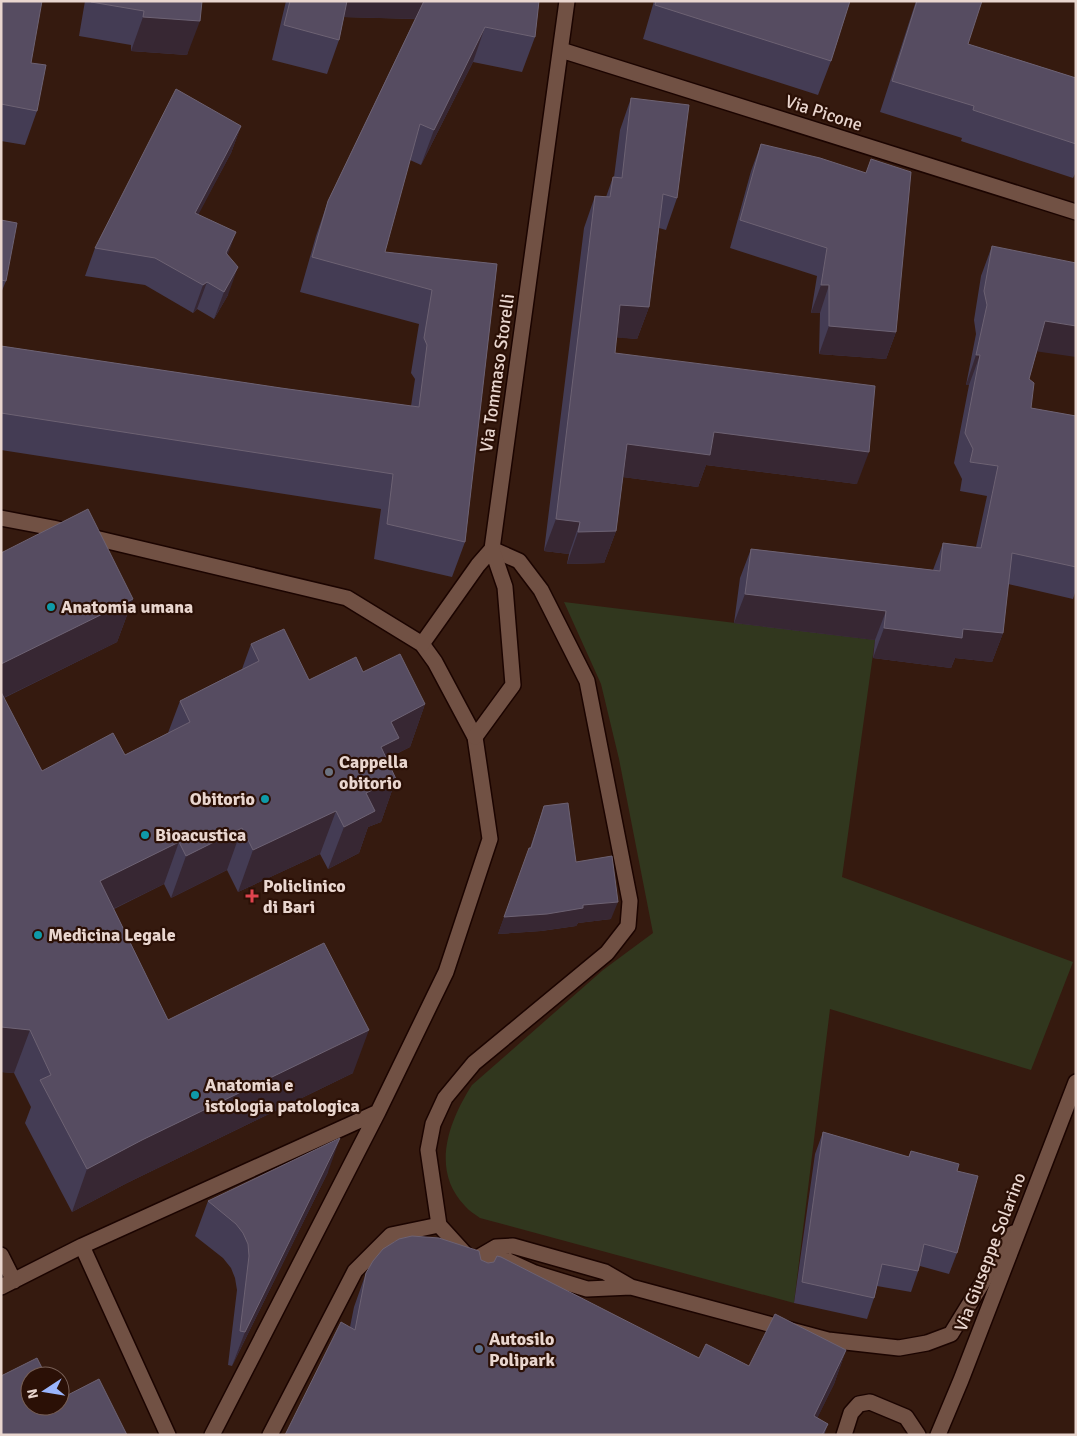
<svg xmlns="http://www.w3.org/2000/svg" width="1077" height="1436" font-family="Signika,sans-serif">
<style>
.green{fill:#31371e}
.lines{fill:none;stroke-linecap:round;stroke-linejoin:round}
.lane-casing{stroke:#1b0400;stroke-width:18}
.street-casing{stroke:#1b0400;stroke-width:18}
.secondary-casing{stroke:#1b0400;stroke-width:18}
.lane{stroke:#715144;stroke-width:15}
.street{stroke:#715144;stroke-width:15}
.secondary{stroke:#715144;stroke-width:15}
.wall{fill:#443c54}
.shaded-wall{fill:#372733}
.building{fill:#564c61;stroke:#6d6273}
.culture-dot{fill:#0f9aa8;stroke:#2b1006;stroke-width:2}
.worship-dot{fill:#6b7280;stroke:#2b1006;stroke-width:2}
.health-dot{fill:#e0444e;stroke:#2b1006;stroke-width:2}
.service-dot{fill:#5c6f8a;stroke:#2b1006;stroke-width:2}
.labels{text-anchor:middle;stroke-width:4.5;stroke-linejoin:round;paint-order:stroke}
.street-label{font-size:18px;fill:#e9d6cf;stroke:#2b1006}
.poi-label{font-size:18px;font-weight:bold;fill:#e9d6cf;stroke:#2b1006;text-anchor:start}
</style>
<rect width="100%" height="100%" fill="#351a0f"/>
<!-- green -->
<path class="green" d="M564 602 875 640 842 877 1073 962 1031 1070 830 1009 794 1303 480 1218C475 1214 469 1211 465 1206 430 1170 449 1121 472 1085L603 970 653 933 619 759 601 684Z"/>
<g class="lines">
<!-- lane casing -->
<g class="lane-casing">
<path id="lane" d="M1 518 53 528 347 598 422 644 435 662 475 737 490 839 446 972 378 1112 212 1435
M82 1246 168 1435
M1 1255 14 1281
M469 1258 439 1225 428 1150 433 1124 445 1098 474 1063 607 953 628 926 630 901 587 681 541 590 519 561 492 549
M484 1260 504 1259 535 1273 587 1289 631 1287
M472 1261 496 1247 513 1246 605 1272 631 1287 828 1340 899 1348 927 1343 951 1334 1013 1233
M1 1287 82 1246 378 1112
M270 1435 355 1271 391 1235 439 1225
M844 1435 851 1413 859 1404 870 1402 906 1417 918 1435"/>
</g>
<!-- street casing -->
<g class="street-casing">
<path id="street" d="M561 50 1076 212
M422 644 478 565 492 549
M475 737 513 685 505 587 492 549 567 1"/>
</g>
<!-- secondary casing -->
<g class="secondary-casing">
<path id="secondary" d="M938 1435 961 1380 1076 1082"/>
</g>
<!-- lane -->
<use href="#lane" class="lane"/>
<!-- street -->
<use href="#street" class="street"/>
<!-- secondary -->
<use href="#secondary" class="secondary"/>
</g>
<!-- wall -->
<path class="wall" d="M1 1 31 63 37 111 25 145 1 141Z
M85 1H202L187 55 131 51V45L79 36Z
M286 1H539L535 37 522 72 473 62 421 165 410 160 385 252 497 264 465 542 452 577 374 559 381 509 1 450V346L281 388 411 406 415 379 411 373 419 324 300 292 316 236 328 201 415 19 344 17 339 40 327 74 272 60Z
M654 1H850L831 61 818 95 643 39Z
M916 1H981L968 44 1076 78V172L1073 178 961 141 962 138 880 112Z
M631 98 677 198 666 230 659 228 649 307 637 339 616 337 615 353 857 484 706 465 698 487 623 477 616 531 604 563 567 564 569 554 544 551 584 228 595 196 606 197 613 177H614L620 130Z
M241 126 231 153 198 214 227 255 228 295 214 319 197 309 193 313 145 285 85 276 95 248Z
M761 144 896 332 886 359 819 354 820 313H811L817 276 730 248 751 171Z
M1 220 6 281 1 293Z
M992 246 1037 351 1029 379 1031 408 1076 416V590L1073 599 1008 584 1003 633 992 662 955 658 951 668 873 658 875 640 734 623 740 578 751 549 933 570 943 543 976 547 987 496 960 491 962 479 954 463 969 385H966L976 334 974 320 981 276Z
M1 553 133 599 117 642 4 698 42 771 125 755 168 733 180 701 242 669 251 644 309 680 363 672 425 704 410 747 392 756 389 764 396 779 381 822 368 827 359 853 328 869 320 854 238 892 227 870 171 898 164 884 114 909 168 1020 353 1073 127 1183 72 1212 25 1123 31 1107 14 1073 1 1072Z
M544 806 576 862 611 919 578 923 576 926 541 931 498 934 530 848Z
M823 1132 908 1157 911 1151 957 1171V1253L949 1274 920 1266 911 1292 877 1286 874 1298 867 1319 794 1303 815 1154Z
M328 1172 232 1366 228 1365 237 1290 235 1278 231 1268 223 1258 195 1236 208 1201Z
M481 1260 699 1358 749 1366 846 1350 834 1384 817 1418 828 1424 824 1435H285L350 1327 354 1307 366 1273Z"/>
<!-- shaded-wall -->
<path class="shaded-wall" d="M345 1H425L419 19 339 17Z
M143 17 200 21 187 55 131 51Z
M485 27 473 62 421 165 434 130Z
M241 126 231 153 185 240 195 213Z
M236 232 226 260V253Z
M238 267 228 295 214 319 224 292Z
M207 282 197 309 193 313 203 285Z
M821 285H829L820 313H811Z
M620 305 649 307 637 339 608 337Z
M1045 321 1076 326V357L1034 351Z
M829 326 896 332 886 359 819 354Z
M976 355H980L969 385H966Z
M714 432 869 452 857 484 706 465 698 487 615 476 627 444Z
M556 519 580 522 569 554 544 551Z
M616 531 604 563 567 564 578 532Z
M745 594 886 611 875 640 734 623Z
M133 599 117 642 1 699V664Z
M884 628 963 629 1003 633 992 662 955 658 951 668 873 658Z
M425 704 410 747 392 756 383 780 365 790 391 722Z
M396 779 381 822 368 827 359 853 328 869 344 827 366 793Z
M336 811 320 854 238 892 253 850Z
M242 828 227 870 171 898 186 856Z
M179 842 164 884 84 923 100 881Z
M618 902 611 919 578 923 576 926 541 931 498 934 504 917 583 905Z
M2 1027 30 1030 14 1073 1 1072V1031Z
M369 1030 353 1073 127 1183 72 1212 87 1169 142 1140Z
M340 1138 328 1172 232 1366 245 1332Z
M846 1350 834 1384 809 1435 814 1416Z"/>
<!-- building -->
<path class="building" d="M1 1H42L31 63 46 65 37 111 1 104Z
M92 1H202L200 21 143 17 144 11 91 2Z
M290 1H347L339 40 284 25Z
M424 1H539L535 37 485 27 434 130 420 124 385 252 497 264 465 542 387 524 393 474 1 413V346L281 388 419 407 427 345 424 338 432 290 312 257 328 201Z
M656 1H850L831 61 655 5Z
M917 1H982L968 44 1076 78V144L973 110 974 106 892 81Z
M176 89 241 126 195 213 236 232 226 253 238 267 224 292 207 282 203 285 155 258 95 248Z
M631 98 689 105 677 198 663 194 649 307 620 305 615 353 875 386 869 452 714 432 710 455 627 444 616 531 578 532 580 522 556 519 595 196 610 197 613 177 622 178Z
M761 144 820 158 866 173 871 159 911 172 896 332 829 326V285H821L827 248 740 220Z
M1 220 17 223 6 281 1 280Z
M992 246 1076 263V326L1045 321 1029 379 1034 383 1031 408 1076 416V567L1012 553 1003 633 963 629 962 638 884 628 886 611 745 594 751 549 940 571 943 543 981 548 998 466 970 462 973 449 965 433 980 355H976L987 305 984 291Z
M88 509 133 599 1 664V553Z
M284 629 309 680 356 657 363 672 400 654 425 704 391 722 399 738 381 747 396 779 366 793 375 811 344 827 336 811 253 850 242 828 186 856 179 842 100 881 168 1020 324 943 369 1030 142 1140 87 1169 40 1080 51 1075 30 1030 1 1027V692L42 771 113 733 125 755 190 722 180 701 259 661 251 644Z
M568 803 576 862 612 856 618 902 583 905V908L547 914 504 917 529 848H531L544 806Z
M823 1132 909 1157 911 1151 959 1164 957 1171 978 1176 957 1253 924 1244 918 1271 882 1264 874 1298 802 1282Z
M340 1138 245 1332 240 1331 249 1256 248 1244 243 1233 236 1224 208 1201Z
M412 1236 439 1238 479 1251 481 1260 488 1263 494 1262 497 1256 501 1257 699 1358 706 1344 749 1366 775 1314 846 1350 814 1416 828 1424 822 1435H285L341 1322 355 1330 366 1273 373 1261 383 1249 399 1239Z
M37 1358 46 1376H30V1406H60V1399L99 1379 127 1435H1V1376Z"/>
<!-- markers -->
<g class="culture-dot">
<circle cx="51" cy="607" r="5"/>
<circle cx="265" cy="799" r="5"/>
<circle cx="145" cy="835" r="5"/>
<circle cx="38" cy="935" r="5"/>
<circle cx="195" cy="1095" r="5"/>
</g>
<circle class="worship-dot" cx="329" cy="772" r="5"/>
<path class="health-dot" d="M249.5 888.5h5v5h5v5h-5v5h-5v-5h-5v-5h5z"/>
<circle class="service-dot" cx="479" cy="1349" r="5"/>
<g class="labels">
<!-- street labels -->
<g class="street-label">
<text transform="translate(824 113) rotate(18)" y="6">Via Picone</text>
<text transform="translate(497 373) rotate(-82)" y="6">Via Tommaso Storelli</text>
<text transform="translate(990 1252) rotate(-69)" y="6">Via Giuseppe Solarino</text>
</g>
<!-- poi labels -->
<g class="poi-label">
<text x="61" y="613">Anatomia umana</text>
<text x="339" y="768">Cappella<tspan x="339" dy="21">obitorio</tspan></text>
<text x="255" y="805" text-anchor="end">Obitorio</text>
<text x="155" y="841">Bioacustica</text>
<text x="263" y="892">Policlinico<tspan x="263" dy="21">di Bari</tspan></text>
<text x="48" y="941">Medicina Legale</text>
<text x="205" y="1091">Anatomia e<tspan x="205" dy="21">istologia patologica</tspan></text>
<text x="489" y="1345">Autosilo<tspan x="489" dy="21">Polipark</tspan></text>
</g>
</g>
<!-- border -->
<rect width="1077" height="1436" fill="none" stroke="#e9d6cf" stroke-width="5"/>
<!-- north arrow -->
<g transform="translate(45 1391) rotate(258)"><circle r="24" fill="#2b1006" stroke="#775f56"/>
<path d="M0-4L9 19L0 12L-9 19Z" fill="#9ab5fd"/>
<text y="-8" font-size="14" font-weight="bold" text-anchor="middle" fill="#e9d6cf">N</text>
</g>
</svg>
